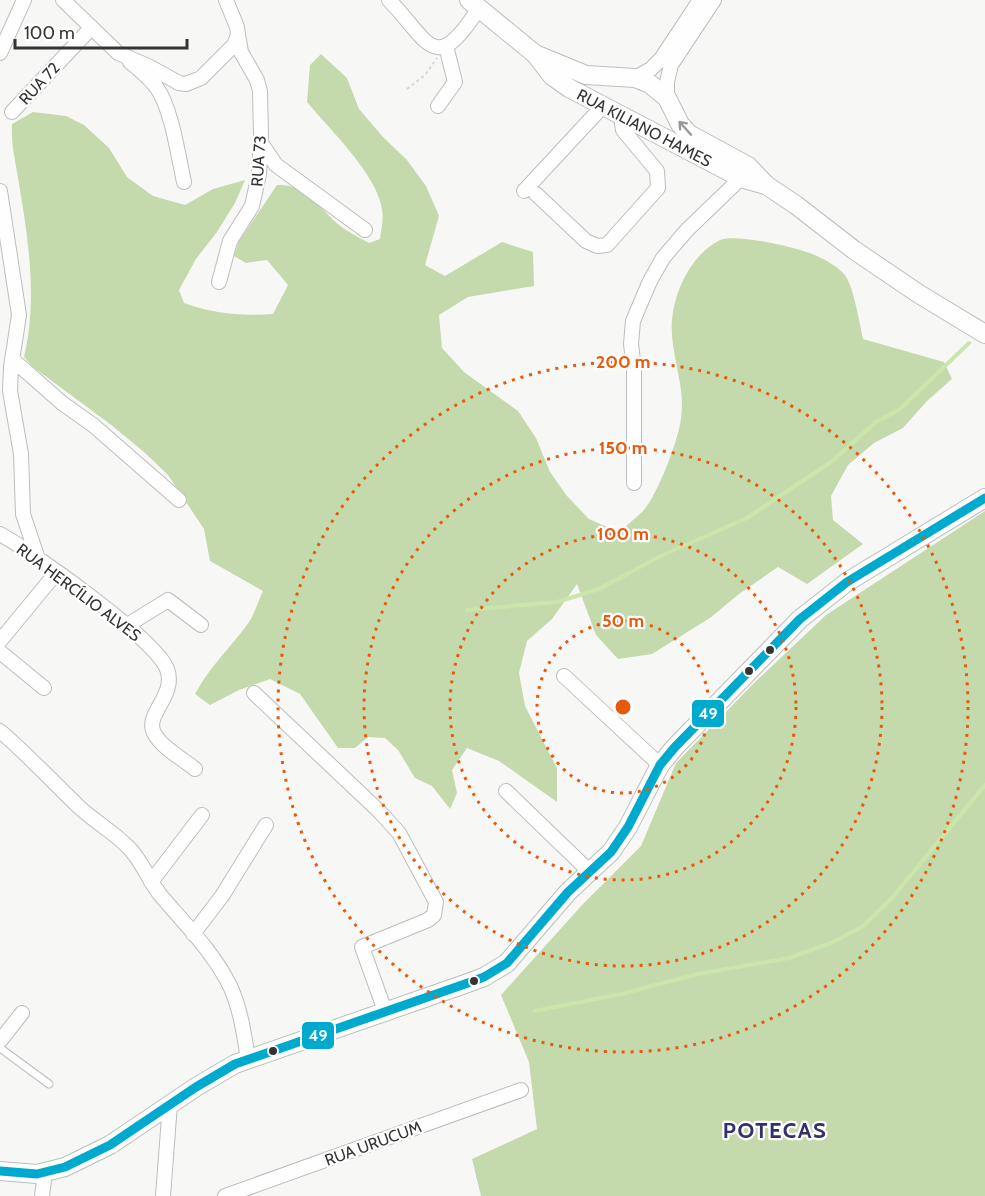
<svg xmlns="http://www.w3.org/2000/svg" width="985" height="1196" font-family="Cabin,sans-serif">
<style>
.forest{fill:#c5daac}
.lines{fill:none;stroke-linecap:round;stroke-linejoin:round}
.stream{stroke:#cae6aa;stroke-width:4}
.lane-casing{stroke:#bdbebc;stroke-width:9}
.street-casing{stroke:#bdbebc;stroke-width:16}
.secondary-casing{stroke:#bdbebc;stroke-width:20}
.path{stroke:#d6d7d6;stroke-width:2;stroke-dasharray:3 3;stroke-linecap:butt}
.lane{stroke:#fefefe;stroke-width:7}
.street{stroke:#fefefe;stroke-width:14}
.secondary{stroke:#fefefe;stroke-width:18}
.bus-1-casing{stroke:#fff;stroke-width:14}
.bus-1{stroke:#00a9ce;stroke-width:9}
.oneway{stroke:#989998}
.ring{fill:none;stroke:#e8590c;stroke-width:3;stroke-dasharray:3 6}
.bus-dot{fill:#333433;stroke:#fff;stroke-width:2}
.labels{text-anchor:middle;stroke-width:4.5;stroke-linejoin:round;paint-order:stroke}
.street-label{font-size:16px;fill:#333433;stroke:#fff}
.district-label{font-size:22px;font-weight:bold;letter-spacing:1.5px;fill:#31326d;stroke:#fff}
.centre{fill:#e8590c;stroke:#fff;stroke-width:3}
.ring-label{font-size:18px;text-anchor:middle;font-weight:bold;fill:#e8590c;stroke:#fff;stroke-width:4.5;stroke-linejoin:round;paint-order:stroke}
.line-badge{stroke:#fff;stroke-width:2}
.badge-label{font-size:16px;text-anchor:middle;font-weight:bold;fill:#fff}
</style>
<rect width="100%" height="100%" fill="#f7f8f6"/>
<!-- forest -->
<path class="forest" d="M321 54 347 78 359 109 383 137 407 160 426 186 439 216 425 265 445 276 502 242 533 252 534 286 468 297 439 315 442 348 464 372 518 411 536 438 550 472 567 496 589 519 619 532C627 525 636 518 643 511 657 496 679 439 681 418 686 384 669 353 672 319 675 289 692 254 720 240 735 233 802 248 817 256 826 260 838 267 844 274 853 283 860 325 863 339L944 362 952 379 927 401 903 428 874 443 848 465 831 496 833 520 863 544 807 584 778 567 739 594 710 618 652 654 618 659 596 635 577 584 552 619 527 641 519 673 525 706 557 768V802L499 761 467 748 452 770 457 793 450 809 432 786 415 778 398 750 385 738 368 737 355 748H338L300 694 270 679 239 690 210 705 195 694C210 666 232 646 249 622 255 613 258 601 263 591L210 561 204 529 168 475 144 452 110 424 33 367 24 357C38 298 28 237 18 178 15 158 11 145 12 124L33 112 66 116 84 125 109 148 127 177 153 196 185 205 213 189 245 180 235 203 217 232 196 259 179 290 184 303C215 314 240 316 273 314L288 285 267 260 246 263 234 256 239 241 277 185C306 183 320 209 339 225 348 232 359 237 369 243L380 239C381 230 384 219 382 210 378 175 329 129 307 102L310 65Z
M985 511V1196H481L472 1159 537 1129 529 1062 501 995 583 904 641 846 676 763 755 682 826 615Z"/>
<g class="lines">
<!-- stream -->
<path class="stream" d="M467 610 557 602 599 589 661 556 747 518 831 462 876 422 900 409 969 343
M535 1011 621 994 698 974 789 958 831 943 862 927 891 899 985 785"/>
<!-- lane casing -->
<g class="lane-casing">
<path id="lane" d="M0 1048 49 1084"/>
</g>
<!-- street casing -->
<g class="street-casing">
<path id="street" d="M63 0 118 53 148 66 179 83 186 84 201 78 234 45 238 35 237 27 226 0
M389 0C429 41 434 78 479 8
M0 53 24 0
M130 62C140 70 150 78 157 88 172 110 178 155 184 182
M635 78 651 69 661 59 700 0
M667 98V82L671 65 714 0
M438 106 455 82 446 46
M12 112 91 28
M261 143 276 165 365 230
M0 191 19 315 11 367 10 391 21 454 23 514 38 559
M524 191 602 107
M536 194 586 241 597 246 607 245 658 188 657 171 623 130 621 117
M219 282 230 241 252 206 259 174 261 135 260 91 257 80 241 52 238 35
M12 359 62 403 93 425 179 500
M634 483V369L631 344 633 321 650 281 663 258 687 230 741 178
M0 534C31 551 157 640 167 669 177 696 144 714 154 733 162 748 183 759 195 769
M126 626 168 600 201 625
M0 641 56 573
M0 652 44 688
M564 676 660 765
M254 693 380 812 399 833 436 902 434 915 428 920 362 947 385 1011
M0 731C28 755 53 782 79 807 95 822 114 832 129 848 143 862 149 882 162 897 186 925 215 954 231 988 241 1011 244 1034 248 1059
M506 791 589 871
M151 882 202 815
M193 934 222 896 266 825
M0 1041 22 1013
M42 1196 45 1172
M163 1196 170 1104
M225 1196 521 1090"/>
</g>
<!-- secondary casing -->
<g class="secondary-casing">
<g id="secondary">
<path id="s1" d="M469 0 535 54 552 76 569 88 741 178 766 185"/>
<path d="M535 54 586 75 635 78 650 84 667 98 680 124 689 134 748 166 766 185 796 205 854 250 919 294 985 334"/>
<path d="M0 1171 37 1174 65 1167 110 1145 196 1087 235 1064 465 984 484 977 507 963 568 892 611 852 628 827 660 765 675 747 800 619 847 582 985 498"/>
</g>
</g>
<!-- path -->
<path class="path" d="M407 89 425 75 437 58"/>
<!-- lane -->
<use href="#lane" class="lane"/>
<!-- street -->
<use href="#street" class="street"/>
<!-- secondary -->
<use href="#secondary" class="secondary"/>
<!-- bus-1 casing -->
<g class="bus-1-casing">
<path id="bus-1" d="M0 1171 37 1174 65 1167 110 1145 196 1087 235 1064 465 984 484 977 507 963 568 892 611 852 628 827 660 765 675 747 800 619 847 582 985 498"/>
</g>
<!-- bus-1 -->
<use href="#bus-1" class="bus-1"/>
</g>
<!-- one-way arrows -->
<defs><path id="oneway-shaft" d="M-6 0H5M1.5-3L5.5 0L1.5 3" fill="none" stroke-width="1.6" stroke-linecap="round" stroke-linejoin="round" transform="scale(1.5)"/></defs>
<use class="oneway" href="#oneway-shaft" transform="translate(685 128) rotate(-132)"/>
<!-- distance rings -->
<g class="ring">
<circle cx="623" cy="707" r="86"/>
<circle cx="623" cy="707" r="173"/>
<circle cx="623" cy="707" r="259"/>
<circle cx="623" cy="707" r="345"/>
</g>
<!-- markers -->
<g class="bus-dot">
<circle cx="770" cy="650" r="5"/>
<circle cx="749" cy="671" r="5"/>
<circle cx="474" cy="981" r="5"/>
<circle cx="273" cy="1051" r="5"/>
</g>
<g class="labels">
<!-- street labels -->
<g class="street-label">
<text transform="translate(39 83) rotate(-47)" y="6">RUA 72</text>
<text dy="6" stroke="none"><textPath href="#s1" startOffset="219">RUA KILIANO HAMES</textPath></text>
<text transform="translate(258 161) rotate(-86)" y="6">RUA 73</text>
<text transform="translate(79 592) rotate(37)" y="6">RUA HERCÍLIO ALVES</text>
<text transform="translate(373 1143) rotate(-20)" y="6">RUA URUCUM</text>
</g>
<!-- district labels -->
<g class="district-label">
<text x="775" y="1138">POTECAS</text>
</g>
</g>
<circle cx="623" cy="707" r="9" class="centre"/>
<g class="ring-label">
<text x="623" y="368">200 m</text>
<text x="623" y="454">150 m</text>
<text x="623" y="540">100 m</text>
<text x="623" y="627">50 m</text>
</g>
<g class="line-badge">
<rect x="691" y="699" width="34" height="29" rx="6" fill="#00a9ce"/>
<rect x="301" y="1021" width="34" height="29" rx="6" fill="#00a9ce"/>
</g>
<g class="badge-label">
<text x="708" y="719">49</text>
<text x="318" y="1041">49</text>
</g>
<!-- scale -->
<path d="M15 39v9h172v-9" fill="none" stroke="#333433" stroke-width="3"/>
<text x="24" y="39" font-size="18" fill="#333433" stroke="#ffffff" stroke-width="4.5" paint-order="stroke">100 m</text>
</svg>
